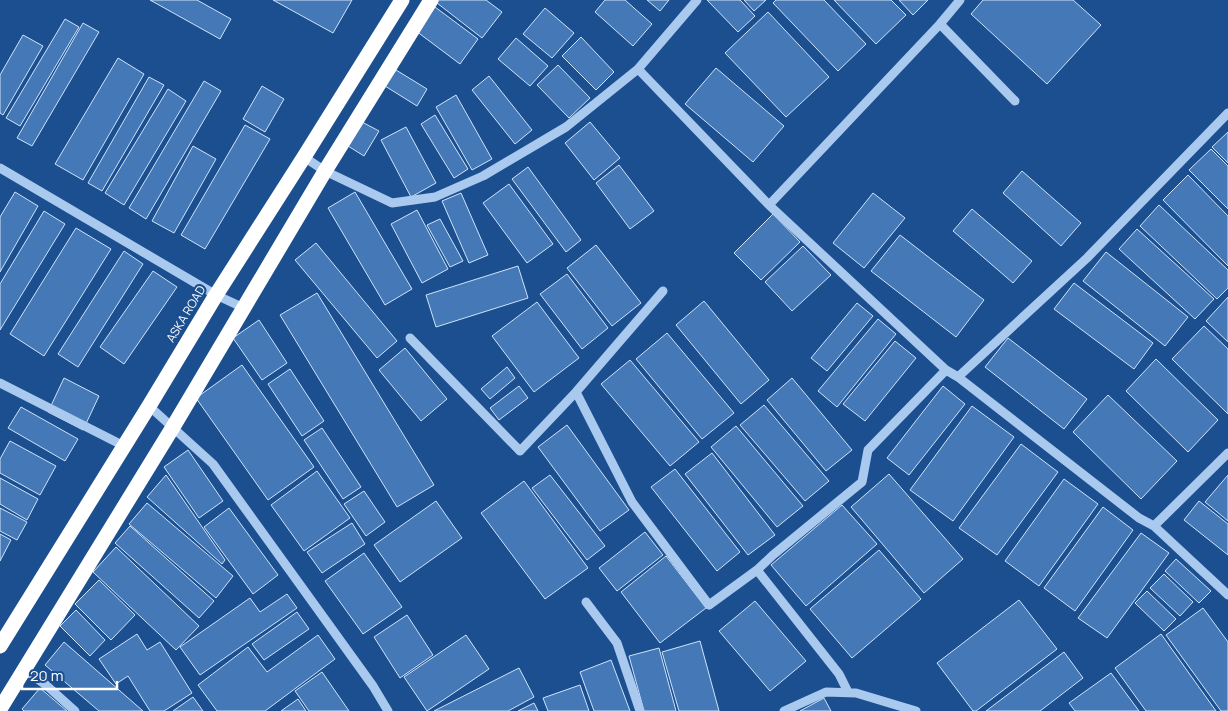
<svg xmlns="http://www.w3.org/2000/svg" width="1228" height="711" font-family="Manrope,sans-serif">
<style>
.building{fill:#4478b7;stroke:#cfe3fa}
.lines{fill:none;stroke-linecap:round;stroke-linejoin:round}
.minor{stroke:#a9c9ee;stroke-width:9}
.highway{stroke:#fff;stroke-width:15}
.labels{text-anchor:middle;stroke-width:4.5;stroke-linejoin:round;paint-order:stroke}
.street-label{font-size:12px;fill:#fff;stroke:#1b4f8f}
</style>
<rect width="100%" height="100%" fill="#1b4f8f"/>
<!-- building -->
<path class="building" d="M150 0H197L231 19 220 39Z
M273 0H352L333 33Z
M439 0H486L502 12 482 38 437 3Z
M605 0H625L652 24 633 46 595 12Z
M647 0H669L660 11Z
M707 0H740L755 16 738 32Z
M744 0H766L754 11Z
M776 0H824L866 44 838 71 773 3Z
M834 0H891L906 15 876 44Z
M899 0H928L913 15Z
M983 0H1073L1101 25 1047 84 971 14Z
M435 7 478 39 460 64 416 31Z
M545 8 574 33 552 58 523 34Z
M768 12 829 77 786 117 725 53Z
M65 19 79 27 20 126 6 118Z
M83 23 99 32 32 146 17 138Z
M23 35 43 46 3 115 0 113V75Z
M581 37 614 72 596 90 562 56Z
M516 38 548 66 530 86 498 59Z
M118 58 144 74 83 180 55 164Z
M558 65 590 98 569 118 537 85Z
M716 68 784 126 753 162 685 104Z
M396 70 427 89 417 106 385 86Z
M489 76 532 130 515 144 472 90Z
M149 77 164 85 102 191 88 183Z
M204 81 221 91 146 219 129 208Z
M262 86 284 99 265 132 243 119Z
M168 89 186 101 124 205 105 193Z
M456 95 492 159 472 170 436 107Z
M435 115 468 169 454 178 421 124Z
M362 122 379 131 364 156 348 146Z
M590 122 620 158 594 180 565 143Z
M245 125 270 139 205 249 181 235Z
M406 127 436 183 411 197 381 140Z
M1228 132V163L1212 147Z
M193 146 216 159 174 233 152 221Z
M1211 149 1228 166V209L1189 170Z
M619 165 654 211 630 229 596 183Z
M528 167 581 240 566 252 512 179Z
M1022 171 1081 223 1061 246 1003 193Z
M1188 175 1228 216V266L1163 200Z
M509 184 553 244 527 263 483 203Z
M15 192 38 206 0 272V217Z
M355 192 412 289 385 305 328 208Z
M461 193 488 255 469 263 442 201Z
M873 193 905 218 864 268 833 243Z
M1159 205 1228 270V288L1217 299 1140 226Z
M972 209 1032 261 1013 283 953 231Z
M417 210 448 269 422 283 391 224Z
M44 211 65 224 0 330V284Z
M773 214 800 242 761 280 734 253Z
M440 219 463 261 450 267 427 225Z
M76 228 111 249 44 356 10 334Z
M1137 229 1214 299 1195 319 1119 249Z
M900 235 984 300 956 337 871 271Z
M316 243 397 341 377 358 295 260Z
M596 245 641 303 612 326 567 268Z
M803 246 831 275 792 311 765 282Z
M124 251 143 264 78 367 58 354Z
M1106 252 1188 317 1165 346 1083 281Z
M518 266 528 298 436 327 426 295Z
M153 271 177 287 124 364 100 347Z
M567 274 608 328 582 349 540 294Z
M1074 283 1153 343 1134 369 1054 309Z
M317 293 434 485 397 507 280 315Z
M1228 297V342L1206 321Z
M704 301 769 380 741 404 676 325Z
M537 302 579 358 534 392 492 336Z
M857 303 873 316 827 371 811 358Z
M878 319 896 334 837 407 818 391Z
M259 320 287 363 262 380 233 338Z
M1204 326 1228 349V414L1172 359Z
M667 333 734 413 702 439 636 359Z
M1008 338 1087 399 1064 429 985 367Z
M895 341 916 358 865 421 843 404Z
M405 348 447 399 421 421 379 370Z
M1156 359 1218 420 1188 452 1126 391Z
M630 360 699 442 670 466 601 384Z
M242 365 314 467 268 500 196 398Z
M507 367 515 378 490 399 481 389Z
M290 369 324 421 302 436 268 384Z
M64 378 99 396 83 430 48 412Z
M792 378 852 450 826 471 767 400Z
M519 386 528 398 499 420 490 408Z
M943 386 965 404 909 475 887 458Z
M1108 395 1177 461 1141 499 1073 432Z
M764 405 829 481 805 501 740 425Z
M972 406 1014 437 953 521 910 490Z
M21 407 78 439 65 461 8 428Z
M567 425 629 510 600 531 538 447Z
M736 426 803 506 777 527 711 447Z
M322 428 361 487 343 499 304 440Z
M10 441 56 466 40 495 0 473V459Z
M1021 444 1058 472 997 555 959 528Z
M188 450 223 501 199 518 164 467Z
M712 453 775 535 748 555 685 474Z
M675 469 740 552 717 571 651 487Z
M317 471 350 518 304 551 271 505Z
M889 474 963 559 924 593 851 507Z
M166 475 225 560 222 564 147 497Z
M550 475 605 546 587 560 532 488Z
M1228 475V521L1205 502Z
M0 478 38 499 27 520 0 504Z
M1064 479 1098 504 1039 586 1005 561Z
M524 481 588 568 545 599 481 513Z
M364 491 385 522 366 536 344 504Z
M436 501 462 538 400 582 374 545Z
M1199 501 1228 524V555L1184 520Z
M147 503 233 576 216 598 129 524Z
M842 505 877 544 806 606 771 565Z
M1103 507 1133 530 1075 611 1044 588Z
M0 508 27 522 17 540 0 531Z
M229 508 278 575 253 594 204 527Z
M352 523 365 544 322 573 307 552Z
M130 526 214 601 199 618 115 543Z
M645 532 663 555 617 591 599 568Z
M1141 533 1169 553 1107 638 1078 618Z
M0 534 11 540 0 561Z
M116 547 199 626 176 650 93 572Z
M879 550 921 599 852 658 810 609Z
M364 553 402 607 363 634 325 581Z
M666 556 706 608 660 643 621 592Z
M1176 559 1211 591 1199 603 1165 571Z
M1164 574 1193 602 1180 616 1150 588Z
M99 580 135 615 111 640 75 604Z
M1147 591 1176 619 1164 631 1135 603Z
M287 594 297 608 200 675 180 647 250 598 260 612Z
M1019 600 1057 649 976 711H973L937 663Z
M755 601 806 661 770 691 719 631Z
M1203 608 1228 642V711H1221L1166 635Z
M76 610 105 640 90 656 60 626Z
M297 612 309 629 264 660 252 644Z
M407 615 433 655 400 678 374 637Z
M137 634 147 650 160 642 192 693 164 711H150L128 676 116 684 99 659Z
M1161 634 1216 711H1146L1115 668Z
M318 635 335 659 265 711H217L198 685 248 647 267 672Z
M466 635 489 669 427 711 404 677Z
M700 641 719 711H679L662 652Z
M64 642 143 711H99L45 665Z
M659 648 676 711H644L629 656Z
M1064 652 1083 678 1040 711H986Z
M611 660 630 711H594L580 672Z
M519 668 534 697 508 711H434Z
M322 672 349 711H309L295 691Z
M1111 673 1139 711H1075L1069 703Z
M580 685 589 711H548L543 698Z
M40 688 67 711H24L22 709Z
M193 697 203 711H173Z
M824 698 831 711H800Z
M298 699 306 711H281Z
M534 703 538 711H518Z"/>
<g class="lines">
<!-- minor -->
<path class="minor" d="M940 24 960 0
M638 69 697 0
M1228 113 1087 258 958 377 1139 518 1154 526 1228 453
M304 157 325 171 392 203 435 197 483 176 566 127 638 69 769 205 946 370 958 377
M0 168 216 295 244 308
M769 205 940 24 1015 101
M410 338 520 451 576 392 632 502 709 605 757 570 839 674 848 692
M0 383 124 446
M576 392 663 291
M149 406 213 464 373 686 388 711
M1154 526 1228 595
M757 570 773 555 862 482 868 450 946 370
M586 602 617 643 640 711
M24 669 46 685 75 711
M784 711 826 692 856 693 916 711"/>
<!-- highway -->
<path class="highway" d="M0 646 149 406 216 295 304 157 402 0
M0 709 173 427 325 171 431 0"/>
</g>
<g class="labels">
<!-- street labels -->
<g class="street-label">
<text transform="translate(186 314) rotate(-59)" y="4">ASKA ROAD</text>
</g>
</g>
<!-- scale -->
<path d="M22 681v8h95v-8" fill="none" stroke="#ffffff" stroke-width="2.5"/>
<text x="30" y="681" font-size="15" fill="#ffffff" stroke="#1b4f8f" stroke-width="4" paint-order="stroke">20 m</text>
</svg>
